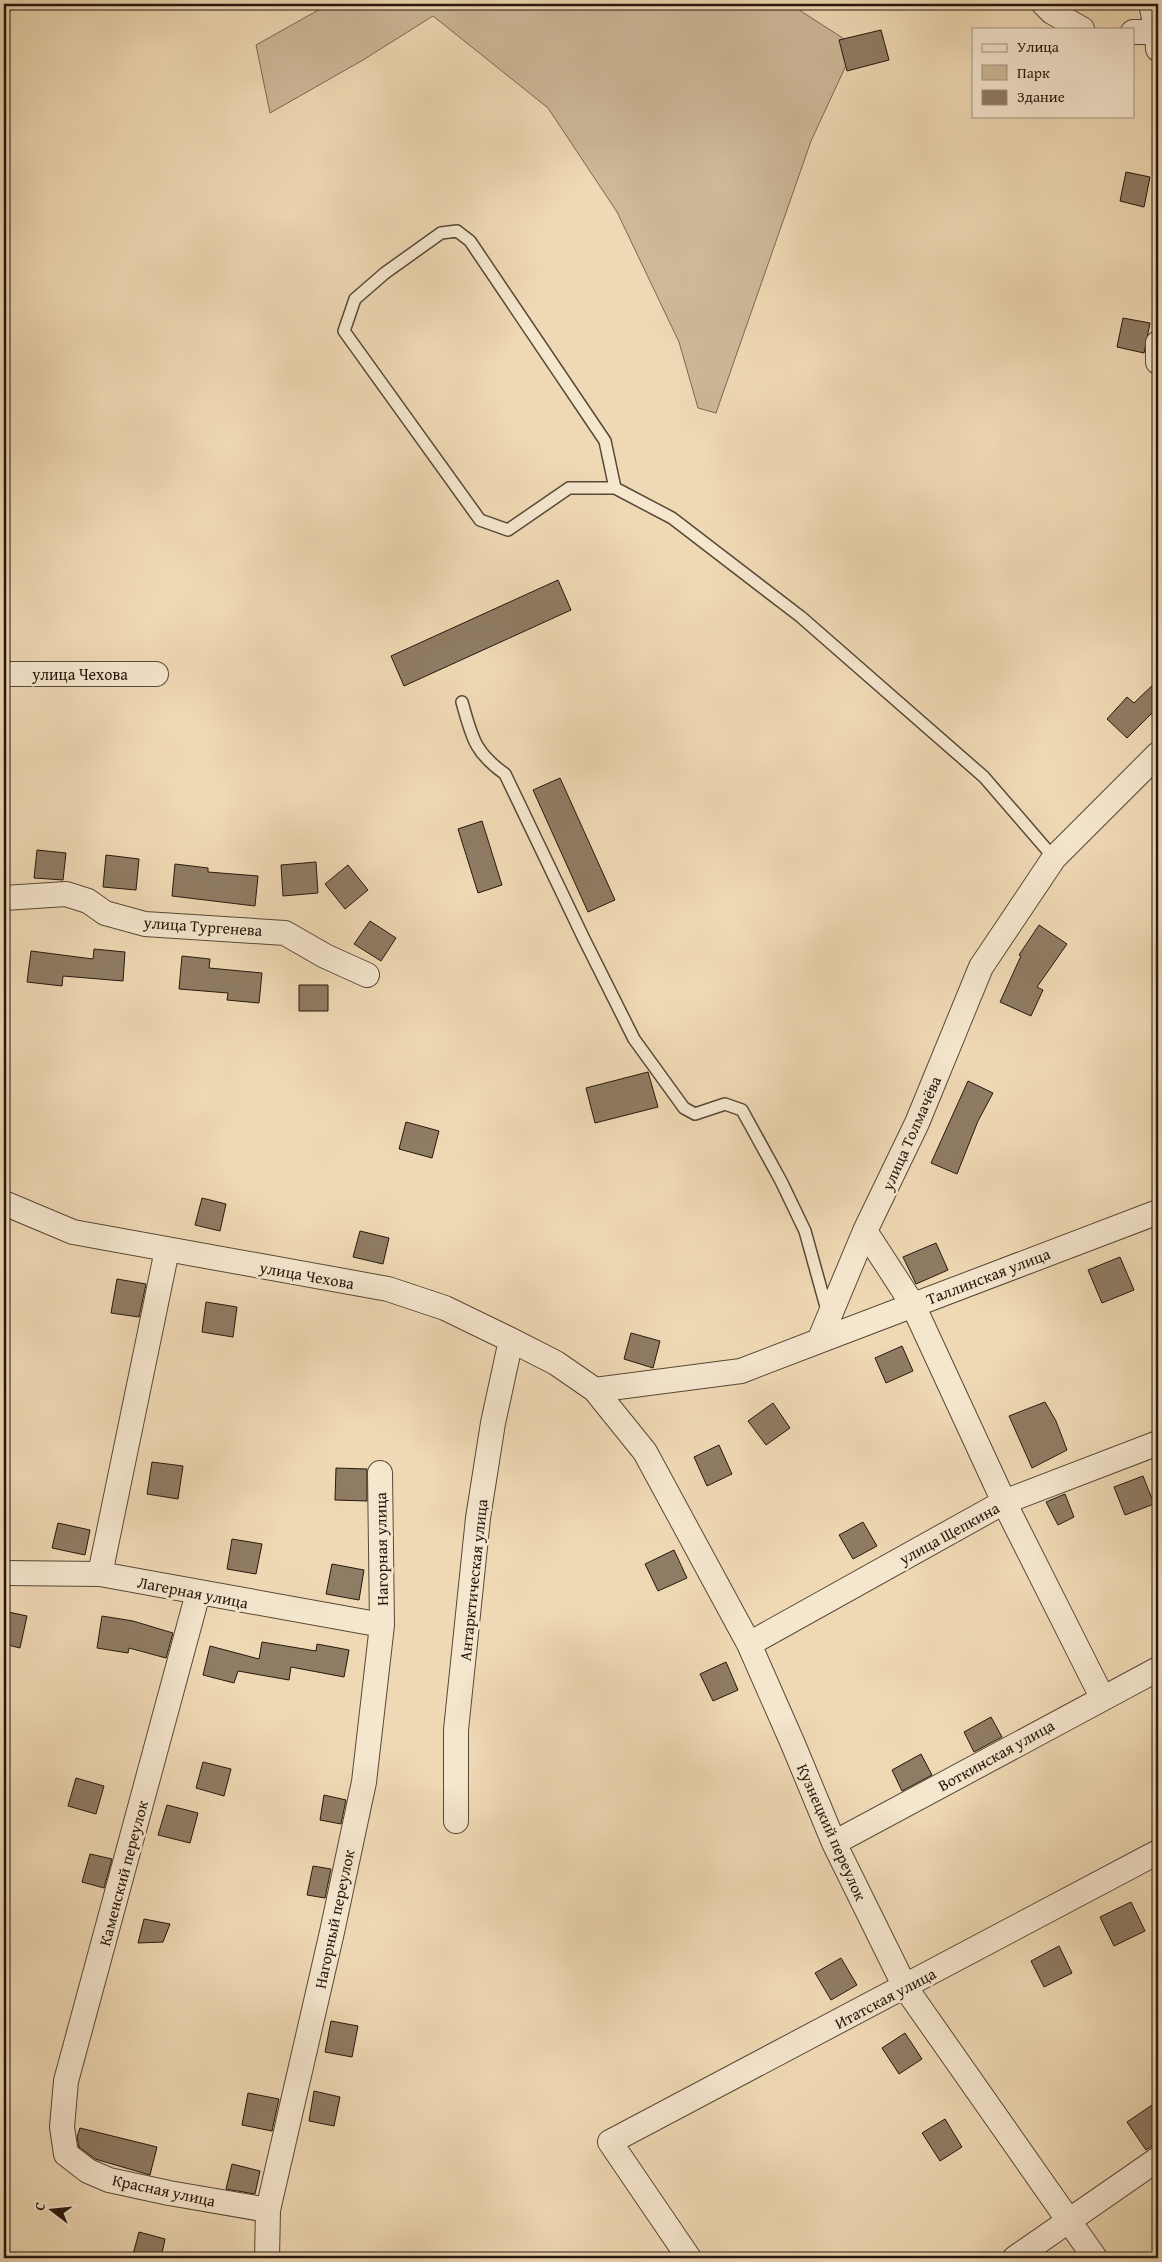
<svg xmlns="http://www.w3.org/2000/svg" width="1162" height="2262" font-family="'Gentium Book Plus',serif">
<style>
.green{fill:#cdb898;stroke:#7a6852}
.building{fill:#8f7c64;stroke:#26170d}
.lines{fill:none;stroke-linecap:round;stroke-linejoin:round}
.service-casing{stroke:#584837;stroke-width:14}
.minor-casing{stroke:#584837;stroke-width:26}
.service{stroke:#f5e6ce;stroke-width:11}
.minor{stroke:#f5e6ce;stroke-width:24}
.labels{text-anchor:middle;stroke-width:5;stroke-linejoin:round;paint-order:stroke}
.street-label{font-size:16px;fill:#26170d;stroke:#f5e6ce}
</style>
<rect width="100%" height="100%" fill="#efd9b4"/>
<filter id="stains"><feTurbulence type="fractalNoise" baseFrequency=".004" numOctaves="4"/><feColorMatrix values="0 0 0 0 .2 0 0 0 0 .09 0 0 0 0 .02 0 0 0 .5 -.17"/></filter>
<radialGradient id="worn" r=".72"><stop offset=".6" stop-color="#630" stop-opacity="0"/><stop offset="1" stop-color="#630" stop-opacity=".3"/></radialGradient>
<!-- green -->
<path class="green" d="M329 4H790L855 46 811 141 716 413 698 408 679 342 617 212 548 108 433 16 363 60 270 113 256 45Z"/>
<!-- building -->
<path class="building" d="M881 30 889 60 847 71 839 40Z
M1126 172 1150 177 1144 207 1120 201Z
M1123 318 1150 323 1144 353 1117 347Z
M558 580 571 610 404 686 391 656Z
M1158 680V707L1127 738 1107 719 1127 697 1134 703Z
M560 778 615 900 588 912 533 790Z
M482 821 502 885 478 893 458 829Z
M37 850 66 853 63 880 34 878Z
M106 855 139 859 136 890 103 887Z
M316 862 318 893 283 896 281 865Z
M175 864 208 868V872L258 876 255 906 172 896Z
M348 865 368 890 345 909 325 884Z
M370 921 396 938 381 961 354 944Z
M1039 925 1067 944 1037 987 1043 990 1031 1016 1000 1002 1021 956 1019 955Z
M94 949 125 952 123 981 63 976 62 986 27 982 31 951 93 959Z
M182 956 210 959 209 968 262 973 259 1003 227 1000 228 993 179 989Z
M299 985H328V1011H299Z
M648 1072 658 1107 595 1123 586 1088Z
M968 1081 993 1093 978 1121 957 1174 931 1163Z
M406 1122 439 1131 432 1158 399 1149Z
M202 1198 226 1204 220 1231 195 1225Z
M360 1231 389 1238 383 1264 353 1257Z
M936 1243 948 1270 916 1284 903 1257Z
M1120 1257 1134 1290 1102 1303 1088 1270Z
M117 1279 146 1284 139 1317 111 1313Z
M206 1302 237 1307 233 1337 202 1332Z
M631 1333 660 1341 653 1368 624 1359Z
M902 1346 913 1371 886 1383 875 1358Z
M1045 1402 1056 1421 1067 1450 1032 1468 1009 1416Z
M773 1403 790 1428 766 1445 748 1421Z
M719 1445 732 1474 707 1486 694 1457Z
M152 1462 183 1466 178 1499 147 1494Z
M336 1468 367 1469V1501L335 1500Z
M1143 1476 1154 1504 1125 1515 1114 1487Z
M1065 1494 1074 1517 1058 1525 1046 1502Z
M863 1522 877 1546 853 1559 839 1535Z
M58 1523 90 1530 85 1555 52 1548Z
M232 1539 262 1544 256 1574 227 1569Z
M674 1550 687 1578 658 1591 645 1564Z
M332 1564 364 1570 359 1600 326 1594Z
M4 1611 27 1616 20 1648 4 1644Z
M102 1616 133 1621 173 1633 166 1658 129 1648 128 1653 97 1648Z
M262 1642 316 1651 317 1644 349 1650 344 1677 291 1667 289 1680 238 1671 234 1683 203 1675 210 1646 259 1659Z
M726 1662 738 1690 713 1701 700 1674Z
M991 1717 1002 1737 974 1752 964 1732Z
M921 1754 932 1775 902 1791 892 1770Z
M203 1762 231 1769 224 1796 196 1788Z
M76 1778 104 1786 96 1814 68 1806Z
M324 1795 346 1800 341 1824 320 1820Z
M167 1805 198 1813 190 1843 158 1835Z
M90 1854 112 1859 104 1888 82 1882Z
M313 1866 331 1869 325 1898 307 1895Z
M1131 1902 1145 1931 1114 1946 1100 1917Z
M144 1919 170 1924 163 1942 138 1943Z
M1059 1946 1072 1973 1044 1987 1031 1961Z
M841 1958 857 1985 831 2000 815 1973Z
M331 2021 358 2026 352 2057 325 2052Z
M905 2033 922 2059 899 2074 882 2048Z
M314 2091 340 2097 334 2126 309 2121Z
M248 2093 279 2099 272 2131 242 2125Z
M1158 2101V2142L1146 2150 1127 2122Z
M945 2119 962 2147 940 2161 922 2133Z
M80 2128 157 2147 150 2175 95 2159 79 2147 77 2137Z
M232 2164 260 2171 255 2194 226 2189Z
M139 2232 165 2239 161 2258H132Z"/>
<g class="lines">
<!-- service casing -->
<g class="service-casing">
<path id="service" d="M615 488 605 441 470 241 457 231 441 233 385 273 355 299 344 331 480 520 508 530 569 488H615L672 518 801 617 984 777 1054 858
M462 702C472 737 474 752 505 774L584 939 634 1039 684 1108 695 1114 725 1104 742 1110 781 1181 805 1231 828 1314"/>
</g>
<!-- minor casing -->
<g class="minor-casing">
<path id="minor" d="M1044 4 1052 12 1082 29
M1151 4 1157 32 1158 49
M1133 32H1158
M1158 362V343
M4 674H156
M4 898 66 894 88 901 105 913 145 924 285 933 325 956 367 975
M4 1203 73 1232 388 1289 445 1308 511 1340 556 1363 595 1390 645 1452 749 1644 793 1744 834 1843 905 1987 1095 2258
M865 1231 913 1305 1004 1502 1102 1697
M819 1341 1158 1212
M595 1390 741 1371 819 1341 865 1231 917 1123 981 967 1054 858 1158 754
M4 1573 100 1574 382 1625
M100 1574 167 1250
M198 1593 66 2081 62 2127 66 2154 88 2171 109 2180 169 2193 268 2210
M749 1644 1004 1502 1158 1443
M456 1821V1730L478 1518 493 1423 511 1340
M834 1843 1158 1669
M267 2258 268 2210 332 1932 364 1782 382 1625 380 1473
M689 2258 610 2142 1158 1852
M1015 2258 1158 2159"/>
</g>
<!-- service -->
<use href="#service" class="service"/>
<!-- minor -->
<use href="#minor" class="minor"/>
</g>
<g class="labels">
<!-- street labels -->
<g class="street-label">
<text x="80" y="680">улица Чехова</text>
<text transform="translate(203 926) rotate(4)" y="6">улица Тургенева</text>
<text transform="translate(911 1133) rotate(-66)" y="6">улица Толмачёва</text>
<text transform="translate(307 1275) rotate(10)" y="6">улица Чехова</text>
<text transform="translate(988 1276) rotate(-21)" y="6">Таллинская улица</text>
<text transform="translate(949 1533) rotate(-29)" y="6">улица Щепкина</text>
<text transform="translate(381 1549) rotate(-91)" y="6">Нагорная улица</text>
<text transform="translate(473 1580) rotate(-84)" y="6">Антарктическая улица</text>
<text transform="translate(193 1592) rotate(11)" y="6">Лагерная улица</text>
<text transform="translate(996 1755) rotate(-29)" y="6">Воткинская улица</text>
<text transform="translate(832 1832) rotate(66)" y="6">Кузнецкий переулок</text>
<text transform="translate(123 1873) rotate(-75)" y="6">Каменский переулок</text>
<text transform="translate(334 1919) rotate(-78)" y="6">Нагорный переулок</text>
<text transform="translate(885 1998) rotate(-28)" y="6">Итатская улица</text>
<text transform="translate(164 2190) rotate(12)" y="6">Красная улица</text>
</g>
</g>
<!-- margin -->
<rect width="1162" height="2262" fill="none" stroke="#efd9b4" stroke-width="20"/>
<rect x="5" y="5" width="1152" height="2252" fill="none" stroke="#26170d" stroke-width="2.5"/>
<rect x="10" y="10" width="1142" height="2242" fill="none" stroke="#26170d"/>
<!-- legend -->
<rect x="972" y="28" width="162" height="90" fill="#f5e6ce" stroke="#a29381"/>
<rect x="982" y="44" width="25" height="8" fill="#f5e6ce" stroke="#a29381"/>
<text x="1017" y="52" font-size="15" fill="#26170d">Улица</text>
<rect x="982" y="65" width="25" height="15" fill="#cdb898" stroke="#a29381"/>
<text x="1017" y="78" font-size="15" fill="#26170d">Парк</text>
<rect x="982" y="90" width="25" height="15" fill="#8f7c64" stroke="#a29381"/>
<text x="1017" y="102" font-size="15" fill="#26170d">Здание</text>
<!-- north arrow -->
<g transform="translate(52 2210) rotate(286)" stroke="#f5e6ce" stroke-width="4" paint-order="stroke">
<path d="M0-4L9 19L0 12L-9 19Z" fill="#26170d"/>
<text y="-8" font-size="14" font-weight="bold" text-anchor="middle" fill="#26170d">С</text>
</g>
<rect width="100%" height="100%" filter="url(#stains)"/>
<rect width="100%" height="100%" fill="url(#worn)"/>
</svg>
